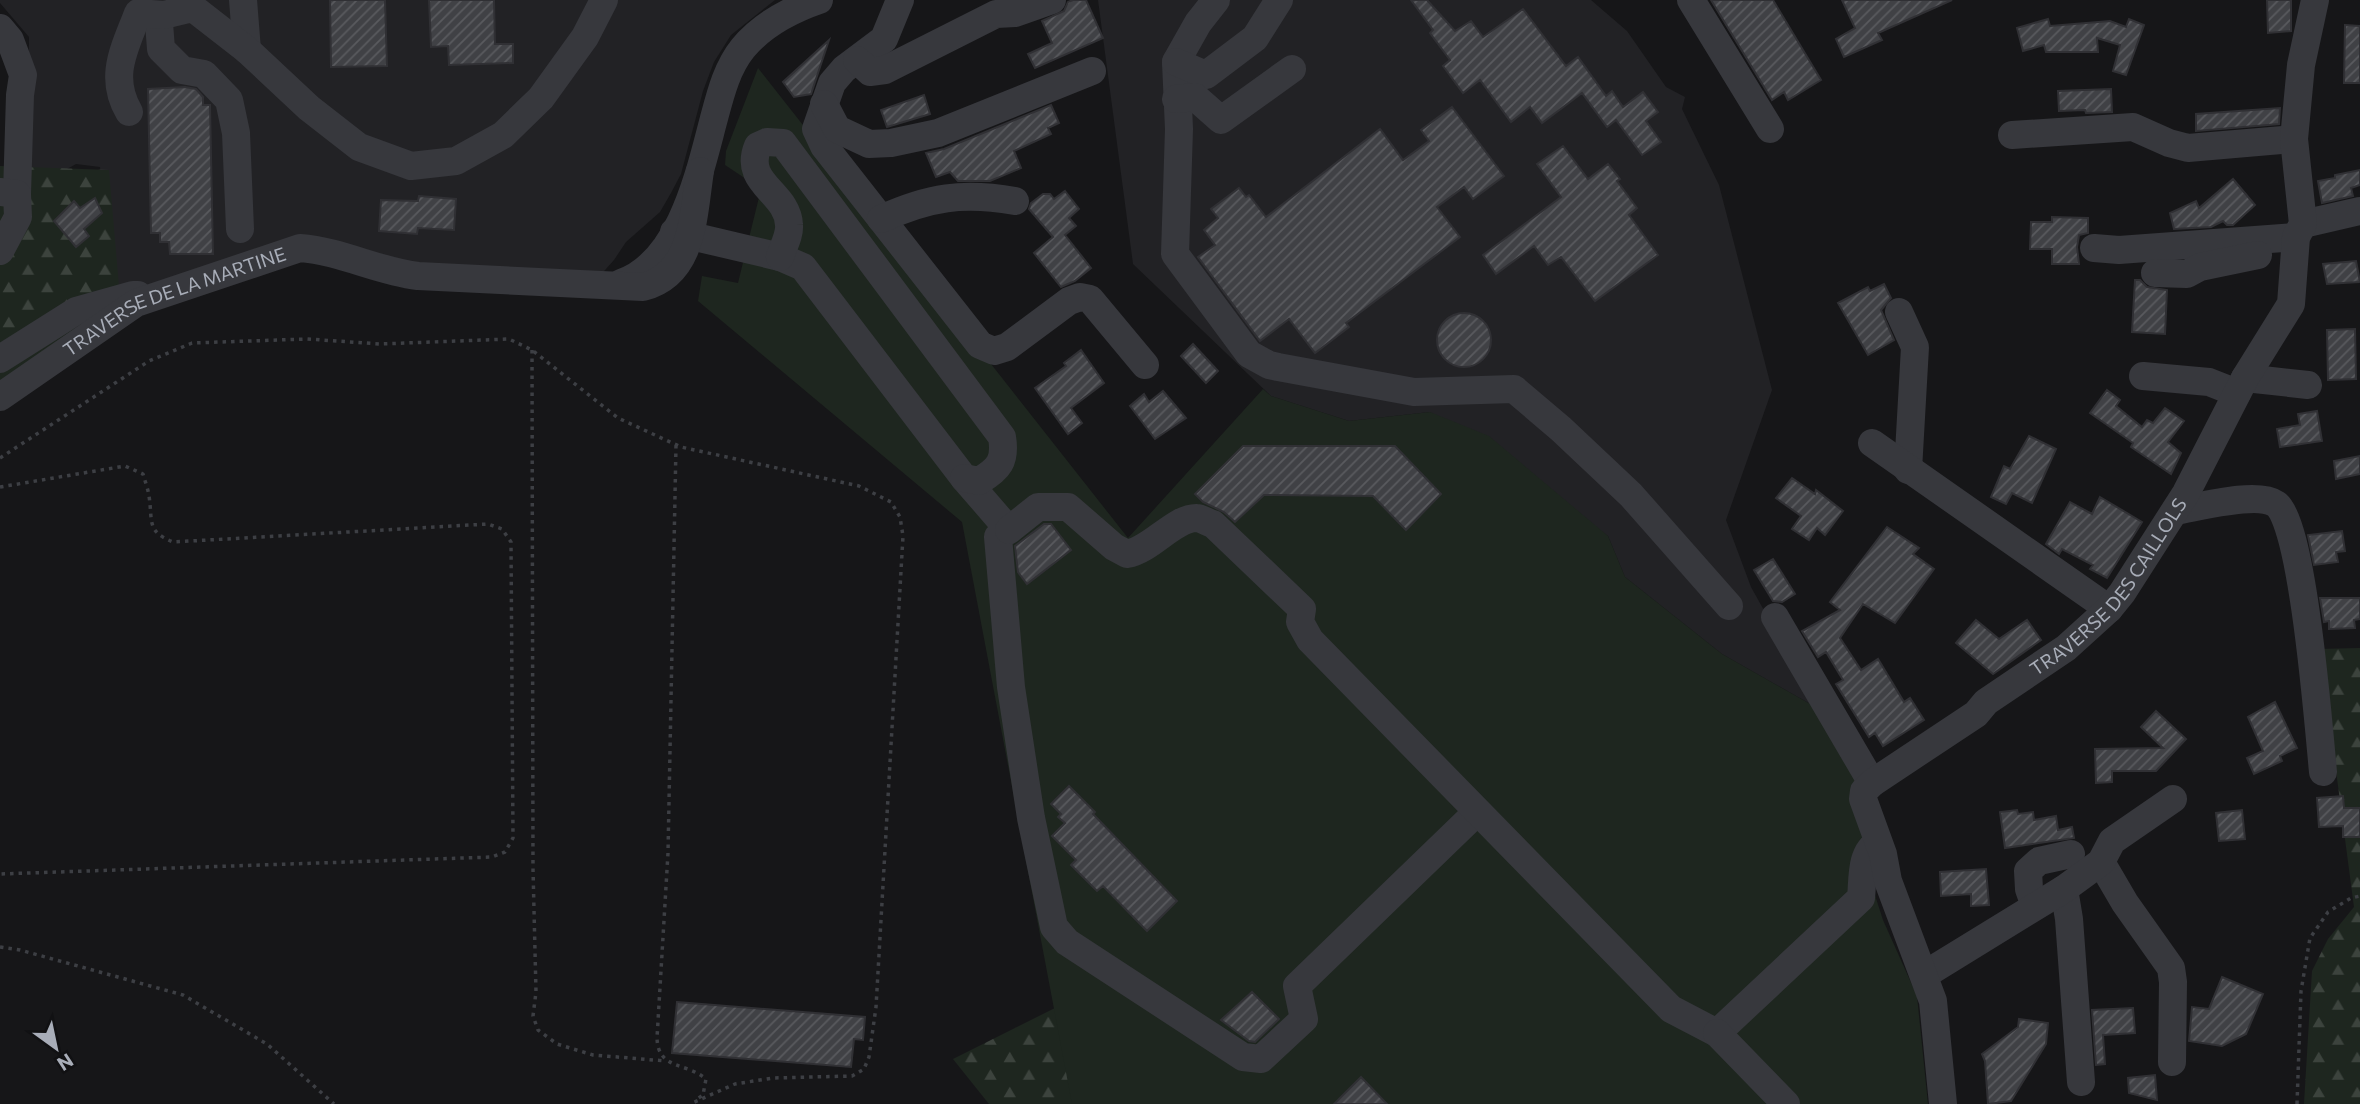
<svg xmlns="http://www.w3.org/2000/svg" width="2360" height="1104" font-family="Commissioner,sans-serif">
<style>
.built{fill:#222225}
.forest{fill:url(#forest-firs)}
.garden{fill:#1e261f}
.building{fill:url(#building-hatch);stroke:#303034;stroke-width:2}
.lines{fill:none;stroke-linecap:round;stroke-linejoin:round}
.path{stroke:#3d3f44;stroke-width:3.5;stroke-dasharray:3.5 5;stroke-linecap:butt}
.minor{stroke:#37383d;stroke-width:28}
.labels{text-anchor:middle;stroke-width:5;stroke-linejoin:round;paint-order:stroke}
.street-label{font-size:19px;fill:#a8adb8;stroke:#111113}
</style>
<defs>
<pattern id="forest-firs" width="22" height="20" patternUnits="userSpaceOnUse" patternTransform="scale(1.75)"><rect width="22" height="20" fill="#1e261f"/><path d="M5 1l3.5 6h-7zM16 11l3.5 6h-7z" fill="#3c433d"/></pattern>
<pattern id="building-hatch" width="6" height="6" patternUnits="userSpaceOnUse" patternTransform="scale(1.75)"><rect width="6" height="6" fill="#404145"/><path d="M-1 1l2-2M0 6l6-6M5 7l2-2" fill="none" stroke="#595a5e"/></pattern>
</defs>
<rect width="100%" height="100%" fill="#161618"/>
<!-- built -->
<path class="built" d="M0 0H775L731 35 714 62 703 91 681 174 671 193 660 212 626 242 614 260 597 279 416 270 329 242 152 287 110 292 100 167 76 164 49 179 28 167 29 37 0 3Z
M1098 0H1591L1627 31 1666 87 1685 97 1682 109 1719 185 1772 390 1726 520 1751 587 1819 709 1722 654 1625 577 1608 536 1430 412 1349 421 1271 396 1133 264Z"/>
<!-- forest -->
<path class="forest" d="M0 166 109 170 119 286 126 302 0 391Z
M2360 648V1104H2304L2312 971 2328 939 2354 907 2320 649Z
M1055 1008 1244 1104H989L953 1059Z"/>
<!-- garden -->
<path class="garden" d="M758 68 1128 538 1263 389 1271 396 1349 421 1430 412 1489 436 1608 536 1625 577 1722 654 1819 709 1862 783 1872 846 1873 889 1883 920 1917 996 1928 1104H1072L962 522 698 301 702 276 738 283 761 189 725 165 726 151Z"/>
<!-- building -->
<path class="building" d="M330 0H385L387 66 331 67Z
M429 0H494L495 44H513V63L449 65 448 46 431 47Z
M1073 0H1086L1103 38 1035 68 1028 54 1052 43 1042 21 1064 11 1068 2Z
M1411 0H1427L1455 31 1471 21 1483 37 1523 9 1566 66 1578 57 1606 96 1612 91 1623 107 1643 92 1658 112 1646 121 1661 142 1642 155 1616 120 1607 127 1582 93 1542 123 1530 107 1511 122 1480 80 1463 93 1443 66 1450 60 1430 33 1433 30Z
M1711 0H1773L1821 80 1788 100 1784 92 1772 100Z
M1842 0H1952L1878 33 1882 40 1844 57 1836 39 1855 28Z
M2267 0H2291V31L2268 33Z
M2048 19 2050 26 2110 21 2126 27 2129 19 2144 25 2126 75 2113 71 2120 45 2097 38 2098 52H2046L2044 45 2023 51 2017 28Z
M2345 25 2360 26V83H2344Z
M829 40 811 94 794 97 783 82Z
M185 87 196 89 203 97V105H210L213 254H170L169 242H160V233H151L148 89Z
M2111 89 2112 112 2086 113 2085 110 2059 111 2058 91Z
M924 95 930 114 887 127 881 110Z
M1051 105 1059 123 1048 128 1051 134 1014 151 1021 168 990 181H958L950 172 936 177 926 153 944 149Z
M1452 107 1504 176 1473 199 1464 187 1437 207 1460 237 1346 323 1349 327 1315 353 1289 319 1260 341 1198 257 1215 245 1204 230 1218 218 1211 209 1239 188 1246 197 1249 195 1266 217 1380 129 1403 160 1429 141 1421 130Z
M2280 108 2279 124 2196 131V114Z
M1563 146 1588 179 1608 164 1620 179 1617 181 1637 208 1629 215 1658 255 1595 301 1561 257 1548 265 1534 246 1496 274 1483 255 1561 197 1537 164Z
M2360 170V185L2351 188 2353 196 2322 203 2318 181 2335 178V175Z
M2233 179 2255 205 2233 225H2227L2223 221 2211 227 2174 229 2170 213 2196 201 2199 208Z
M1065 191 1079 209 1069 218 1076 226 1065 235 1091 268 1075 281 1061 287 1034 253 1053 237 1029 209 1031 203 1043 194H1050L1054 199Z
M419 196 456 199 454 230 418 228 417 234 379 231 381 200 418 201Z
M95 198 102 213 84 229 89 236 76 247 54 221 74 201 80 208Z
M2052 217 2088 218V233L2079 235 2077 247 2079 264H2052V249H2030L2031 222H2052Z
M2356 261 2360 282 2327 284 2323 264Z
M2135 280H2140L2147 287 2167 290 2165 334 2132 332Z
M1884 284 1891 298 1881 310 1894 340 1868 355 1838 303 1868 287 1870 291Z
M1437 340a27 27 0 1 1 54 0a27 27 0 1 1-54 0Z
M2355 329 2356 379 2328 380 2327 330Z
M1193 344 1218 371 1206 383 1181 356Z
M1081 350 1104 383 1071 408 1082 423 1068 434 1035 388 1066 366 1064 363Z
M2107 390 2120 400 2116 406 2142 427 2147 420 2153 423 2165 408 2184 421 2168 442 2181 453 2171 474 2131 447 2133 443 2090 413Z
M1163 391 1186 418 1155 439 1130 406 1144 394 1149 402Z
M2317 411 2322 441 2280 447 2277 429 2300 425 2298 414Z
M2029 436 2056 449 2032 503 2012 493 2006 504 1991 497 2004 466 2010 469Z
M1243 446H1395L1441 494 1406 530 1373 496 1264 495 1235 522 1224 512 1203 502 1195 494Z
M2360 456V474L2336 479 2334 461Z
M1792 478 1815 494 1816 490 1843 511 1825 535 1817 528 1809 540 1792 529 1801 516 1776 498Z
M2100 497 2142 522 2107 578 2090 569 2093 565 2062 549 2059 554 2046 544 2070 502 2092 514Z
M1044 524H1051L1071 550 1027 584 1018 572 1015 546Z
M1887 527 1919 548 1913 554 1934 569 1895 623 1863 604 1840 638 1861 670 1878 659 1904 702 1910 698 1924 720 1883 746 1875 733 1869 737 1836 684 1843 680 1826 652 1818 657 1802 631 1840 610 1830 602Z
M2342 531 2345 551 2336 552 2338 562 2314 565 2308 535Z
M1773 559 1795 594 1782 602 1773 601 1754 570Z
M2320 598H2360V619L2354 620 2355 628 2329 629V621L2324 622Z
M1976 620 1999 639 2027 620 2041 640 1993 674 1956 643Z
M2275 702 2297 748 2280 756 2282 761 2254 774 2247 758 2263 751 2248 717Z
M2156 711 2186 739 2156 771H2112V782L2096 783 2095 749 2163 748 2141 727Z
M1069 786 1095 812 1093 814 1177 901 1147 931 1103 886 1097 891 1071 865 1076 860 1052 836 1065 823 1058 817 1061 814 1051 804Z
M2343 796 2344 808H2360V837H2343V826L2319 827 2317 798Z
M2017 810 2018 814 2033 812 2034 820 2056 816 2058 830 2072 827 2074 838 2005 848 2000 812Z
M2242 810 2245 839 2219 841 2216 813Z
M1986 869 1989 905 1971 906V894L1941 896 1940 872Z
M2222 977 2263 994 2246 1034 2222 1046 2189 1041 2192 1007 2209 1009Z
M1252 992 1279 1019 1255 1042 1249 1041 1221 1020Z
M677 1002 865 1017 863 1040 854 1039 851 1067 672 1053Z
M2133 1008 2135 1033 2103 1035 2105 1064 2096 1065 2092 1010Z
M2019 1019 2048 1023 2046 1044 2011 1101 1988 1104 1985 1061 1982 1054 2018 1027Z
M2155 1075 2157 1100 2129 1093 2128 1078Z
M1361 1077 1387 1104H1334Z"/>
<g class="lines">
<!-- path -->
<path class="path" d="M532 350 533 869 536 992 533 1016 538 1030 557 1044 593 1055 666 1061
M676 445 668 853 657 1038C658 1070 686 1062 706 1079L703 1095 697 1099
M0 458 149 361 192 343 307 339 380 344 509 339 532 350 618 418 681 447 859 486 891 502 900 517 903 536 876 1007 869 1057 864 1069 852 1076 773 1078 735 1084 690 1104
M0 487 125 466 143 474C145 481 148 489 149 496 153 522 146 531 173 542L488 524 502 529 511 542 513 838 505 852 492 857 0 874
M0 947 20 950 183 995 267 1044 334 1104
M2297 1104 2301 991 2310 938 2328 912 2351 898 2360 896"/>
<!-- minor -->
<g class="minor">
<path d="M243 0 247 50"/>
<path d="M900 0 884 39 844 69 832 83 816 129 824 146 980 345 994 351 1007 347 1069 301 1080 297 1090 299 1145 365"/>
<path d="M1216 0 1198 23 1176 62 1179 129 1175 254 1249 354 1269 365 1278 367 1414 392 1514 389 1561 429 1631 495 1729 606"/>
<path d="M1691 0 1770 129"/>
<path d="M164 15 159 23 161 49 182 70 204 74 229 100 236 133 240 229"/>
<path d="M0 28 10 40 23 75 20 95 17 194"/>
<path d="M857 60 870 72 885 70 996 14 1015 13 1052 0"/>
<path d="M1176 62 1206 75 1255 38 1279 0"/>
<path d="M1176 99 1195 97 1221 120 1292 69"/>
<path d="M824 104 837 129 869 144 891 143 938 133 1092 71"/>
<path d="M129 112C108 76 125 48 138 13L164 15 193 8 247 50 309 108 359 147 411 166 456 161 503 135 541 98 585 37 604 0"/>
<path d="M2012 135 2133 127 2169 143 2188 148 2294 139"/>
<path d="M0 192 17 194 18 217 0 251"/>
<path d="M881 219C929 197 963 192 1015 201"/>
<path d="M2303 224 2360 211"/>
<path d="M674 232 780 257 803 267 964 478 1009 530 998 537 1011 687 1031 818 1054 927 1067 942 1243 1057 1261 1059 1304 1019 1297 986 1477 812"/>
<path d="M2094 248 2119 250 2296 237"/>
<path d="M780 257C783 247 790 235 789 225 788 192 742 184 758 146L767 142 783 143 1002 437C1006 461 999 469 979 481L964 478"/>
<path d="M2155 273 2187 274 2200 267 2258 255"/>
<path d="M621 283C680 263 699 175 713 122 720 96 726 69 743 48 763 24 790 10 819 0"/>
<path d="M1899 312 1915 347 1908 470"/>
<path d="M0 359 76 311 133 295H138"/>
<path d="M2143 376 2209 382 2237 393"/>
<path d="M2245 378 2308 385"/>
<path id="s1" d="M0 397 136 303 300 248C341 251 377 271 418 276L643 287C694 274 693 215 700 171"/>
<path d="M1872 443 2109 609"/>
<path d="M2176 511C2199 507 2257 491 2276 504 2303 522 2319 731 2323 772"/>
<path d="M1009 530 1038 507H1068L1114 547 1127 554C1151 550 1175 517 1197 518 1201 518 1208 523 1213 524L1302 609 1300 622 1310 640 1671 1009 1717 1033 1861 898C1863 880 1860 852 1878 843"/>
<path d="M1775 617 1872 783"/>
<path d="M2101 862 2125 903 2171 968 2173 982 2172 1062"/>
<path d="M2064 889 2069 919 2081 1082"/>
<path d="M2035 906 2029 889 2028 871 2039 861 2071 854"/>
<path d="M1924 975 2064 889 2101 862 2112 841 2173 799"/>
<path d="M1717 1033 1786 1104"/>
<path id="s2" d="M1943 1104 1933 1001 1888 881 1883 854 1863 799 1864 791 1872 783 1976 714 1986 702 2066 648 2109 609 2122 593 2186 493 2245 378 2291 304 2296 237 2303 224 2294 139 2301 65 2315 0"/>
</g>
</g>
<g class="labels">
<!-- street labels -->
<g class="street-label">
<text dy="7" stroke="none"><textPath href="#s1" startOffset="201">TRAVERSE DE LA MARTINE</textPath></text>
<text dy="7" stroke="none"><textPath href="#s2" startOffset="648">TRAVERSE DES CAILLOLS</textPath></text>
</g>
</g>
<!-- north arrow -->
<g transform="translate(56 1048) rotate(147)" stroke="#111113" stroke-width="5" paint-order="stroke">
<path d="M0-5L12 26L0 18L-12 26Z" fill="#a8adb8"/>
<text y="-10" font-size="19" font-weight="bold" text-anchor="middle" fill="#a8adb8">N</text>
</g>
</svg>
